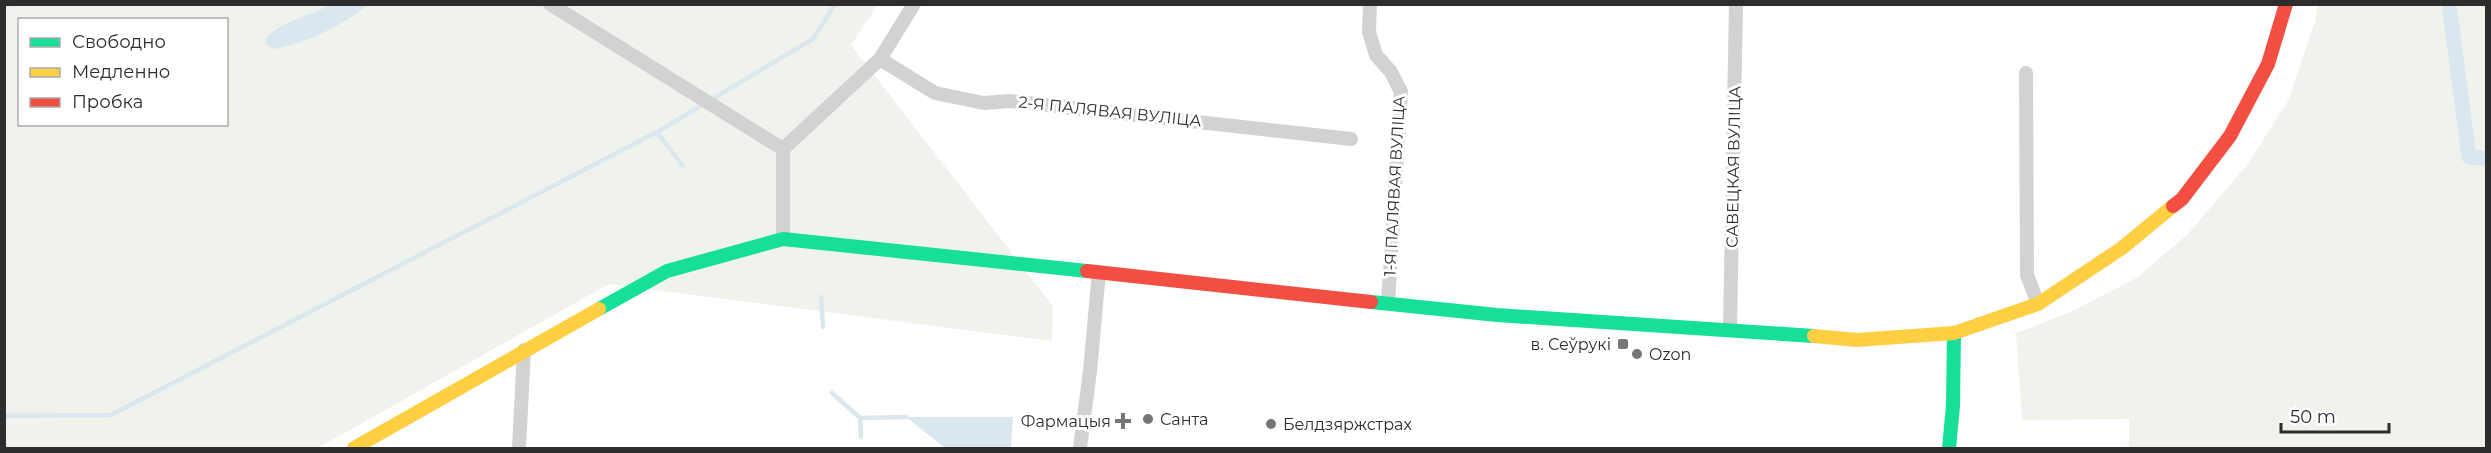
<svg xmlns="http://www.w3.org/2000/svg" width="2491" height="453" font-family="Montserrat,sans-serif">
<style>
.green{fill:#f0f3ec;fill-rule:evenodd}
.water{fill:#dae7ee}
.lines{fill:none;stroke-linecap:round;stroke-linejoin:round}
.stream{stroke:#dae7ee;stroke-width:4.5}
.canal{stroke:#dae7ee;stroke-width:15}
.street{stroke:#d2d2d2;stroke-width:14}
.fast{stroke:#16e098;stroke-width:14}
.slow{stroke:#ffcf43;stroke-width:14}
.jam{stroke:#f24e42;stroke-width:14}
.poi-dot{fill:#767676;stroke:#fff;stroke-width:2}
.labels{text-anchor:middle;stroke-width:6;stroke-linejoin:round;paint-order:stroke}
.street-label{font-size:16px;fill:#2d2d2d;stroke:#fff}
.poi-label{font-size:16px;fill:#2d2d2d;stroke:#fff;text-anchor:start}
</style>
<rect width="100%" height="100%" fill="#fff"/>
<!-- green -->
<path class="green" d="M4 5H878L851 45 1053 306 1052 341 609 284 318 448H5ZM20 20H226V124H20Z
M2318 5H2486V448H2129V419L2022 420 2016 333 2069 313 2138 277 2188 234 2247 165 2288 101 2315 22Z"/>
<!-- water -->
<path class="water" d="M329 5H368C341 26 309 42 275 49L269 47 265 43C266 26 314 15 329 5Z
M906 417H1013L1011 448H945Z"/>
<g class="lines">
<!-- stream -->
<path class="stream" d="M4 5 16 4
M657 132 683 166
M821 297 823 327
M832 393 860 418 906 417
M4 416 111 415 657 132 813 39 835 4
M860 418 861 437"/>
<!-- canal -->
<path class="canal" d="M2449 4 2469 157 2486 158"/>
<!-- street -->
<path class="street" d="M550 4 783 149V239
M1370 4 1369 32 1376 55 1391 72 1401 92 1388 303
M880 59 935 93 984 103 1009 101 1351 139
M2026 73 2027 275 2038 304
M783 149 880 59 914 4
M1730 329 1736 4
M519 448 524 350
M1080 448 1090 371 1099 272"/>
<!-- fast -->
<path class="fast" d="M1371 302 1497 315 1814 336
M599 309 667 271 783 239 1087 271
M1949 448 1953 406 1954 333"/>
<!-- slow -->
<path class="slow" d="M1814 336 1857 340 1954 333 2038 304 2122 248 2173 206
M354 448 599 309"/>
<!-- jam -->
<path class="jam" d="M2173 206 2182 199 2230 136 2268 64 2286 4
M1087 271 1371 302"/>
</g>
<!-- markers -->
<g class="poi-dot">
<rect x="1617" y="338" width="12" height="12" rx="3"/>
<circle cx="1637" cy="354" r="6"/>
<circle cx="1148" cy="419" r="6"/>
<path d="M1120 412h6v6h6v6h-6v6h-6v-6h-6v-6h6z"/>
<circle cx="1271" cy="424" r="6"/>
</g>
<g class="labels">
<!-- street labels -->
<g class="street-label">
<text transform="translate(1110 111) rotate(6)" y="6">2-Я ПАЛЯВАЯ ВУЛІЦА</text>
<text transform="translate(1733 167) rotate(-89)" y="6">САВЕЦКАЯ ВУЛІЦА</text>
<text transform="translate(1394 186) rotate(-87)" y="6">1-Я ПАЛЯВАЯ ВУЛІЦА</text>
</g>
<!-- poi labels -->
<g class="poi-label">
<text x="1611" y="350" text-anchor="end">в. Сеўрукі</text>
<text x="1649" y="360">Ozon</text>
<text x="1160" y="425">Санта</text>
<text x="1111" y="427" text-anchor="end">Фармацыя</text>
<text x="1283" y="430">Белдзяржстрах</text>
</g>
</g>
<!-- border -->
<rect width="2491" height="453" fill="none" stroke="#2d2d2d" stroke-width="12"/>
<!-- legend -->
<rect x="18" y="18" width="210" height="108" fill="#ffffff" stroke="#ababab" stroke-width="1.5"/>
<rect x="30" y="38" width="30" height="9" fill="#16e098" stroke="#ababab" stroke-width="1.5"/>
<text x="72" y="48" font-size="18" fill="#2d2d2d">Свободно</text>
<rect x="30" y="68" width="30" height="9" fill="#ffcf43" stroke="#ababab" stroke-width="1.5"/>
<text x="72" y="78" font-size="18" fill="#2d2d2d">Медленно</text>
<rect x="30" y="98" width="30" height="9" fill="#f24e42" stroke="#ababab" stroke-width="1.5"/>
<text x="72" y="108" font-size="18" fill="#2d2d2d">Пробка</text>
<!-- scale -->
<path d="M2281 423v9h108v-9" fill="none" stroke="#2d2d2d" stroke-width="3"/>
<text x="2290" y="423" font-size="18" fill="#2d2d2d" stroke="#ffffff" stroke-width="4.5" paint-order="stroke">50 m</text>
</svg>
